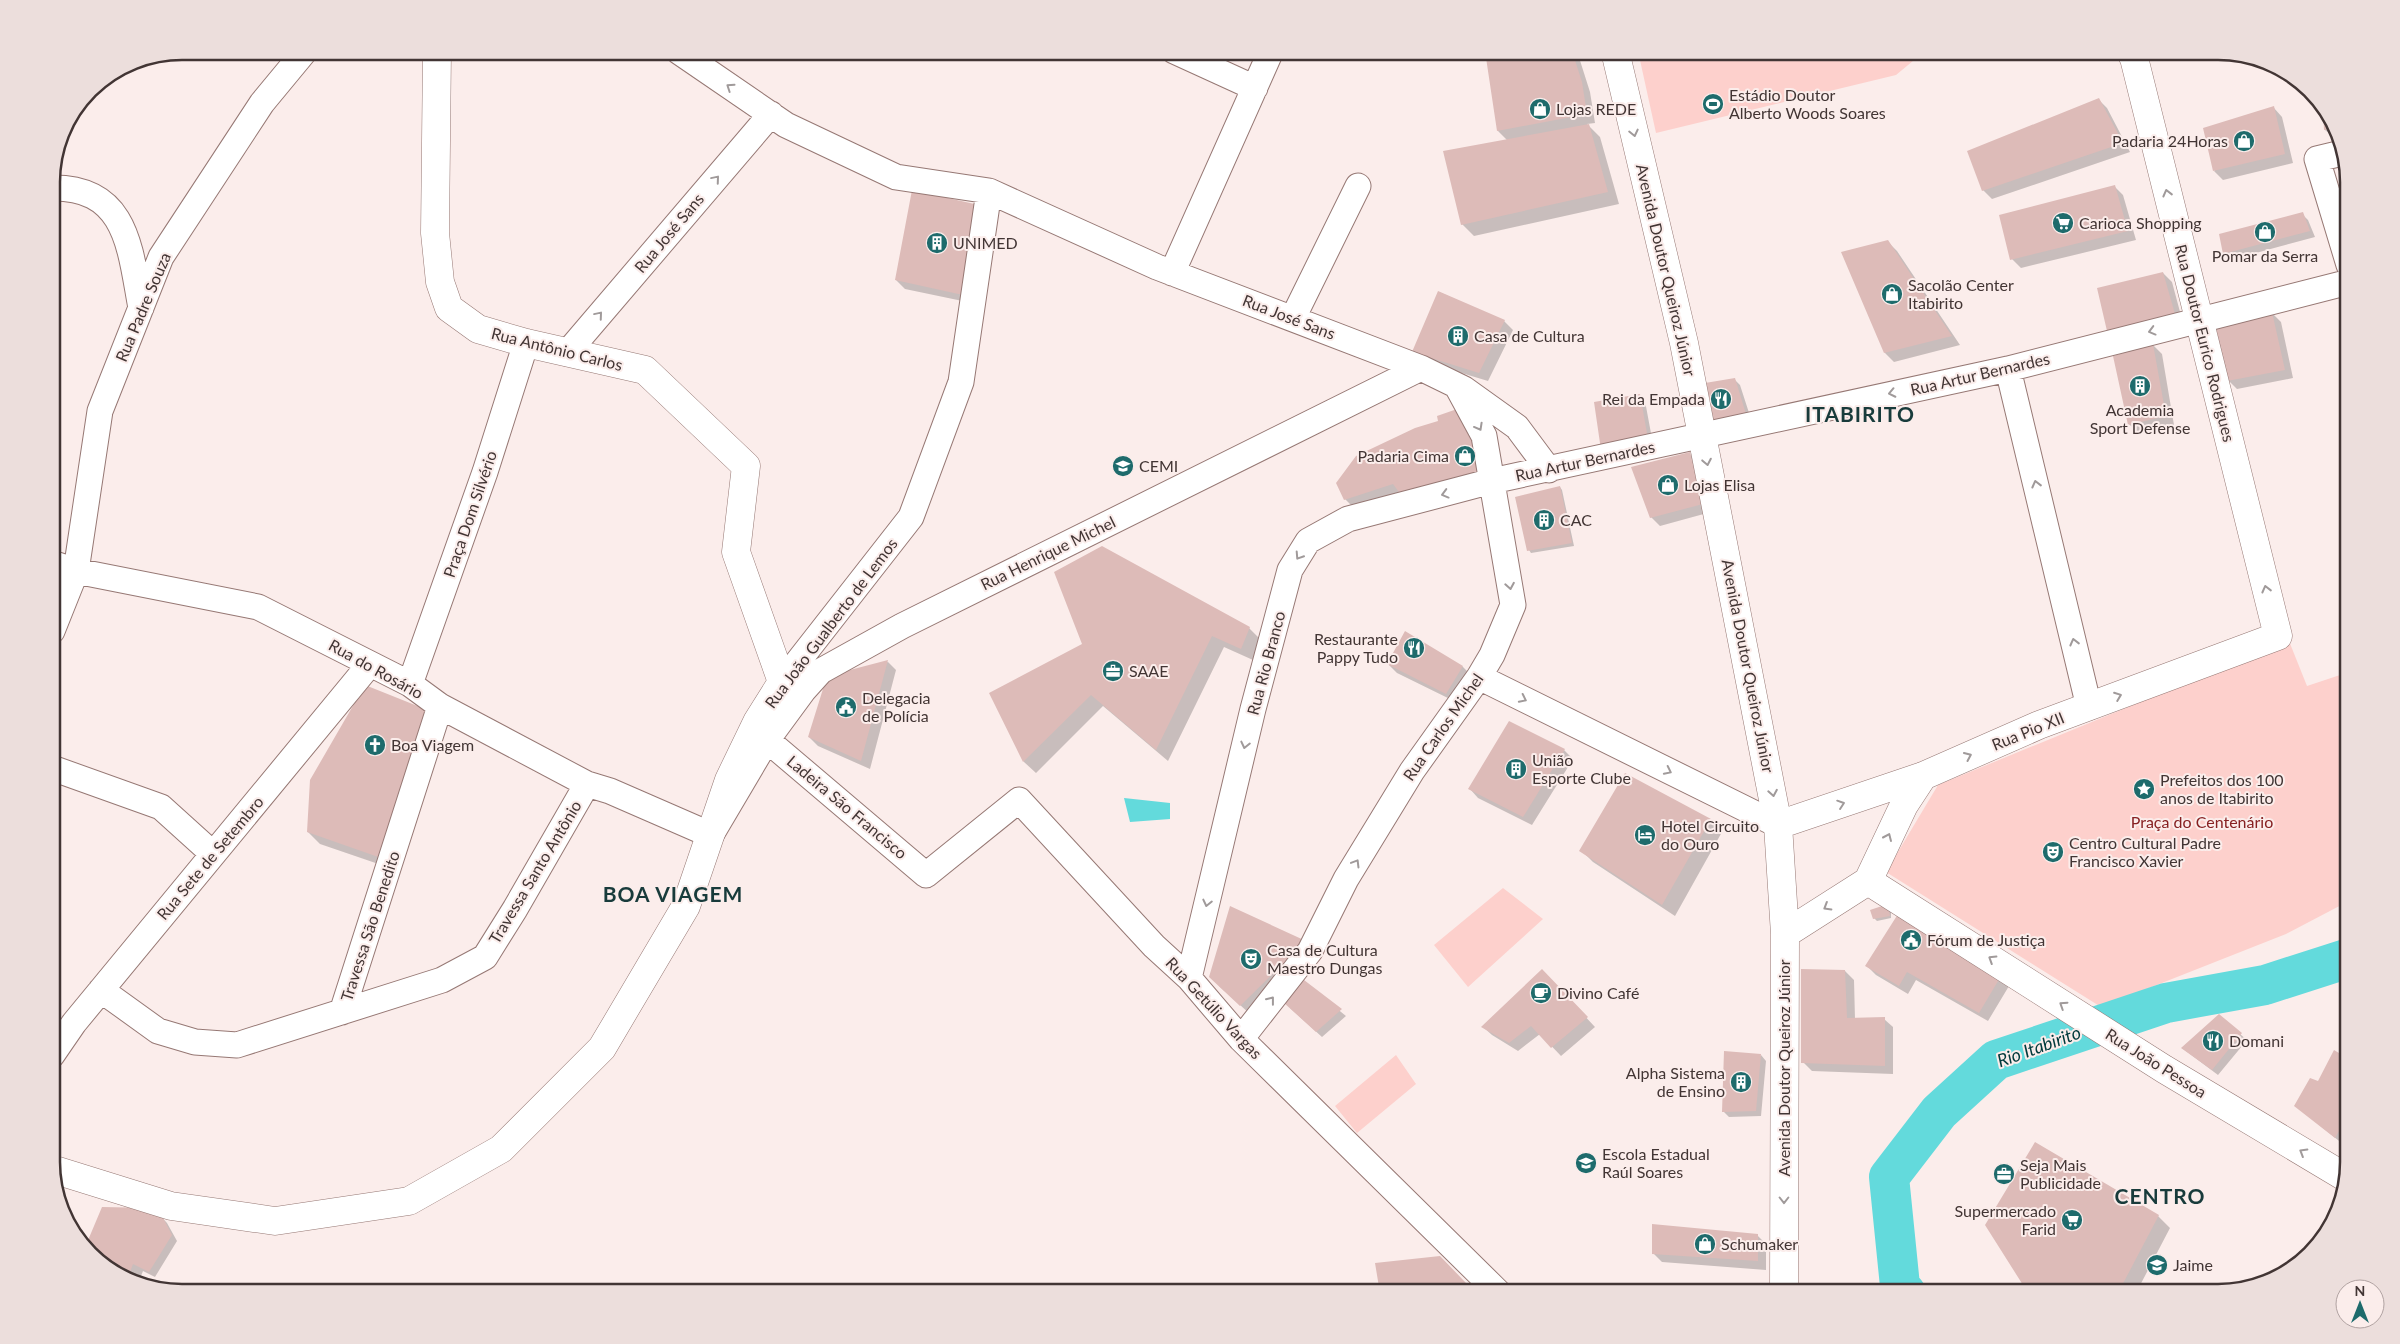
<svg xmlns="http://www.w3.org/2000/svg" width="2400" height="1344" font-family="Lato,sans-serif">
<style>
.green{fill:#fdd0cc}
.water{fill:#63dadc}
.shadow{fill:#0003}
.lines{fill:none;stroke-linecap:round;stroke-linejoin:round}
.river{stroke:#63dadc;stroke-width:40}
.building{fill:#ddbbb8}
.minor-casing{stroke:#967874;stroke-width:27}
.tertiary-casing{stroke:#967874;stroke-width:29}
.secondary-casing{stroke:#967874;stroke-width:29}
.minor{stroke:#fff;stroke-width:25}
.tertiary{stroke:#fff;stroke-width:28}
.secondary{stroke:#fff;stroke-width:28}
.oneway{stroke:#a09a9a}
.labels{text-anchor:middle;stroke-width:4;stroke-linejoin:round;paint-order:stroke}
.poi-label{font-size:16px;fill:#423534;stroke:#fbedeb;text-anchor:start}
.street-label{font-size:16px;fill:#423534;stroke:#fbedeb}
.park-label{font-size:16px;fill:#872122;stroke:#fbedeb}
.water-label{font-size:18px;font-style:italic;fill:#003a3c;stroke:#fbedeb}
.district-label{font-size:21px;font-weight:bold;letter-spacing:1px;fill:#183b3b;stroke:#fbedeb}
.rim{fill:none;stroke:#423534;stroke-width:2.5}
</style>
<rect width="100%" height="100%" fill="#fbedeb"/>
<!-- green -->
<path class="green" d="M1638 51H1925L1896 75 1656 133Z
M2289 641 2307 686 2349 672V901L2286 934 2101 1007 1886 872 1938 785Z
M1503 888 1543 919 1468 987 1434 945Z
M1396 1055 1416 1084 1357 1133 1335 1106Z"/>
<!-- water -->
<path class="water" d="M1124 798 1170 803V819L1130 822Z"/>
<!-- shadow -->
<path class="shadow" d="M1577 51 1590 92 1595 123 1587 124 1600 137 1619 204 1474 236 1462 224 1507 140 1498 131 1486 52Z
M2290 75 2307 93H2303L2291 81Z
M2098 99 2107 108 2130 152 1992 199 1983 190Z
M2274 108 2282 117 2293 163 2223 180 2214 171Z
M2325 110 2331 117 2339 141 2325 130Z
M2114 186 2123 195 2136 240 2021 268 2012 259Z
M913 191 972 303 905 289 896 280Z
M2302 214 2308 220 2315 237 2230 260 2224 254Z
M1888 242 1897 251 1960 345 1894 362 1885 353Z
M2163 273 2172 282 2183 323 2108 330Z
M1439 292 1504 321 1513 330 1488 381 1422 361Z
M2272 313 2281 322 2293 378 2237 389 2228 380Z
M2153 345 2162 354 2174 425 2138 433 2129 424Z
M1734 379 1740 385 1751 419 1712 428Z
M1639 395 1645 401 1653 444 1608 455Z
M1415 429 1488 479 1357 511 1345 499Z
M1690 454 1699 463 1711 512 1660 526 1651 517Z
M1560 487 1562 490 1574 546 1531 553 1529 550Z
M1249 628 1261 640 1253 660 1224 647 1168 761 1103 706 1036 773 1024 762 991 694 1083 645Z
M1405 633 1463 667 1472 676 1456 702 1397 673 1388 664Z
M888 662 896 670 870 769 818 746 809 737 828 677Z
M366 686 396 870 320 844 308 832Z
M1564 750 1573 759 1532 825 1478 798 1470 789Z
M1626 775 1710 820 1722 832 1675 916 1593 862 1581 850Z
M1891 908V918L1877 921 1874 918Z
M1898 916 2009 986 1988 1021 1916 980 1908 994 1876 975 1867 966Z
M1305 942 1250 1014 1219 986Z
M1845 971 1854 980 1855 1019H1884L1893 1027V1074L1812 1071 1803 1062Z
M1551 980 1595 1027 1561 1056 1540 1034 1518 1051 1492 1035 1483 1027Z
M1304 982 1346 1016 1322 1037 1290 1008Z
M2219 1016 2247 1040 2218 1075 2182 1048Z
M1761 1055 1766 1061 1761 1116 1729 1117 1723 1111Z
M2349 1060V1138L2344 1145 2296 1106Z
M154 1209 167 1223 177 1241 155 1277 143 1271 139 1281 114 1272 87 1246Z
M2158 1216 2170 1228 2136 1293H2030Z
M1757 1235 1766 1244V1270L1662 1262 1653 1253Z
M1439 1257 1474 1293H1381Z"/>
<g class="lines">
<!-- river -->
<path class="river" d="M1906 1293 1900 1286 1889 1177 1939 1112 1996 1060 2166 1003 2265 985 2349 958"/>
</g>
<!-- building -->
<path class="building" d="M1485 51H1572L1582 82 1587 114 1497 131Z
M2099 98 2123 143 1982 191 1967 151Z
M2274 106 2285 154 2213 171 2203 128Z
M2323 109 2331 117 2334 128 2324 130Z
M1589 124 1608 192 1461 225 1443 151Z
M2115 185 2128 231 2010 260 1999 215Z
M912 190 979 205 963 295 895 280Z
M2303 212 2310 231 2223 254 2219 234Z
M1888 240 1952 336 1884 353 1841 252Z
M2163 272 2175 314 2107 331 2097 288Z
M1438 291 1505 320 1479 373 1412 352Z
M2272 312 2285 370 2227 381 2216 327Z
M2153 344 2166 416 2128 425 2113 356Z
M1735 378 1746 414 1705 423 1699 384Z
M1640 394 1648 439 1601 450 1594 402Z
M1460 408 1480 439 1483 474 1402 496 1393 484 1344 500 1336 483 1356 456 1415 428 1438 421 1437 416Z
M1690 452 1703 504 1650 518 1631 467Z
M1560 486 1572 543 1527 551 1515 497Z
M1102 546 1250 627 1241 649 1212 636 1156 750 1091 695 1023 762 989 693 1082 644 1054 572Z
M1405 631 1463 666 1446 694 1387 664Z
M888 660 861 761 808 737 827 676Z
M365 685 430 711 384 859 307 832 310 780Z
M1509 721 1565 749 1523 817 1468 789Z
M1625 773 1711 819 1662 905 1579 851Z
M1888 904 1890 916 1873 919 1870 910Z
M1230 906 1306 941 1240 1006 1209 977Z
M1898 914 2001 976 1979 1013 1907 972 1899 986 1865 966Z
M1542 969 1588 1017 1551 1048 1531 1026 1509 1043 1481 1027Z
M1801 969 1845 970 1847 1018 1885 1017V1066L1801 1063Z
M1304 980 1342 1009 1316 1032 1283 1002Z
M2219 1014 2242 1033 2212 1070 2181 1048Z
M2334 1050 2349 1059V1114L2335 1138 2294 1106 2310 1078 2318 1081Z
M1724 1051 1761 1054 1756 1111 1722 1112Z
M2035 1142 2159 1215 2118 1293H2028L1985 1225Z
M102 1207 154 1208 152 1215 162 1216 172 1235 149 1272 133 1264 130 1272 106 1264 86 1245Z
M1652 1224 1758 1234V1261L1652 1254Z
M1440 1256 1466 1283 1467 1293H1380L1375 1263Z"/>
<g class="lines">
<!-- minor casing -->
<g class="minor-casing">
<path id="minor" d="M678 51 786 125 896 177 989 191 1157 267 1421 368
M1174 51 1255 88
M2342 153 2317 159 2349 265
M52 188C128 187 130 250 141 308
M1172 273 1271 51
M1293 318 1358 186
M567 353 771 114
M2008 369 2089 707
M52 563 76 571 258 607 410 684 440 706 587 784 610 791 711 835 767 740 803 691 821 671 902 626 1421 368 1464 389 1517 427 1549 470
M52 631 76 571 100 411 161 257 262 103 305 51
M1479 677 1778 825
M782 682 911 517 961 382 989 191
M410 684 485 472 526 343
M767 740 926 875 1019 800 1154 946 1189 978 1241 1039 1499 1293
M52 768 161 807 213 854
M1189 978 1253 709 1290 570 1308 541 1348 519 1492 481 2008 369 2349 282
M101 990 158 1031 195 1042 237 1045 442 980 485 957 515 909 587 784
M342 1012 440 706
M1241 1039 1310 951 1346 879 1412 771 1479 677 1492 655 1513 605 1484 436 1458 388
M52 1055 74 1023 370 664"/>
</g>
<!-- tertiary casing -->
<g class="tertiary-casing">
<path id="tertiary" d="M52 1169 171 1206 275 1221 409 1201 501 1149 602 1048 686 906 729 780 757 722 782 682 736 552 746 466 645 370 526 343 478 329 449 308 440 282 435 233 437 51"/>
</g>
<!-- secondary casing -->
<g class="secondary-casing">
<path id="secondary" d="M1615 51 1684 343 1778 825 1785 934 1784 1293
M1778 825 1923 776 2039 725 2278 636 2134 58 2130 51
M1868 881 2164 1069 2345 1177
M1868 881 1904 805 1923 776
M1785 934 1868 881"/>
</g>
<!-- minor -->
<use href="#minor" class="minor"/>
<!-- tertiary -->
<use href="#tertiary" class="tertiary"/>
<!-- secondary -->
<use href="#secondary" class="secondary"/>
</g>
<!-- one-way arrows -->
<defs><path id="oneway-chevron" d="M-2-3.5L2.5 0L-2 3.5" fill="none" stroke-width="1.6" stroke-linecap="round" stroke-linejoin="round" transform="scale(1.25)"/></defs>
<g class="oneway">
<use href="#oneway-chevron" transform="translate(730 87) rotate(-146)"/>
<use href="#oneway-chevron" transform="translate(1634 133) rotate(77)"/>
<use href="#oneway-chevron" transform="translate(716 179) rotate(-50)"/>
<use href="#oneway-chevron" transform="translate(2167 193) rotate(-104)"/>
<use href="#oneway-chevron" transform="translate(599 315) rotate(-50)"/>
<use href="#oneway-chevron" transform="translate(2152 331) rotate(165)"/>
<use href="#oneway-chevron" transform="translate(1892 393) rotate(168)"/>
<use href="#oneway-chevron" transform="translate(1479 427) rotate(61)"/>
<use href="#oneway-chevron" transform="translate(1707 462) rotate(79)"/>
<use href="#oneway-chevron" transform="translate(2036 484) rotate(-104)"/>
<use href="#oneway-chevron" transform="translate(1445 494) rotate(165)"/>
<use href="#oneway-chevron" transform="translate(1299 556) rotate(123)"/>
<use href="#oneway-chevron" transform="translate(1510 586) rotate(80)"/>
<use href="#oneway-chevron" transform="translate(2266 589) rotate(-104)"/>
<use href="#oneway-chevron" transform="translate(2074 642) rotate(-104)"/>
<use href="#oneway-chevron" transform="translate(2118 696) rotate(-21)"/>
<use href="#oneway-chevron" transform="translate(1523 699) rotate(26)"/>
<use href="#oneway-chevron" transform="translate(1245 745) rotate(103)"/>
<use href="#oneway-chevron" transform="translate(1968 756) rotate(-24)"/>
<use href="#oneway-chevron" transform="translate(1668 771) rotate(26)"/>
<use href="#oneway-chevron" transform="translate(1773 793) rotate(80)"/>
<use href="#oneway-chevron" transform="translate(1841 804) rotate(-19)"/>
<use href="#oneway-chevron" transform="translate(1888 837) rotate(-66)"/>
<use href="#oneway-chevron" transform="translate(1356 863) rotate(-59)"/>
<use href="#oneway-chevron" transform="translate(1207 903) rotate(103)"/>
<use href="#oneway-chevron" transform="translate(1827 907) rotate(149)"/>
<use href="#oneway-chevron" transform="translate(1992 959) rotate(-148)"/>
<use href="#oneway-chevron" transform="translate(1271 1000) rotate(-52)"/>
<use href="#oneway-chevron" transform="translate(2063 1005) rotate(-147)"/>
<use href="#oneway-chevron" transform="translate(2303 1152) rotate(-149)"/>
<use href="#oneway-chevron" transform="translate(1784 1200) rotate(90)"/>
</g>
<!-- icons -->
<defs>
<g id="stadium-disc" transform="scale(1.125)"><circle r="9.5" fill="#1e6b6c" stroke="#fbedeb"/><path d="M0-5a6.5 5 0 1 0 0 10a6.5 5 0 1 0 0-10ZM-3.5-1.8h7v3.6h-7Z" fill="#fff"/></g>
<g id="shop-disc" transform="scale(1.125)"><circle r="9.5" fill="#1e6b6c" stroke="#fbedeb"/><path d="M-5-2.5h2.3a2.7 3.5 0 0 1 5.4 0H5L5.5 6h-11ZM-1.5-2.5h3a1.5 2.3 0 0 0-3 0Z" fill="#fff"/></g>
<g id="supermarket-disc" transform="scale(1.125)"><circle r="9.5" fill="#1e6b6c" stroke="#fbedeb"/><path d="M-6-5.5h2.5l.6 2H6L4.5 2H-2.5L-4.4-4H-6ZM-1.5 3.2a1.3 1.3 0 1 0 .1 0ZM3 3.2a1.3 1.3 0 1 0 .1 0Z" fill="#fff"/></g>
<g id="building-disc" transform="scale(1.125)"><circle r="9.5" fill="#1e6b6c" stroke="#fbedeb"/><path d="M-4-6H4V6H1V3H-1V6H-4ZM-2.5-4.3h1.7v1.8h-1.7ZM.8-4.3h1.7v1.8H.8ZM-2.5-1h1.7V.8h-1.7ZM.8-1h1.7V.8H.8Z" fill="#fff"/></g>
<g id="restaurant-disc" transform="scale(1.125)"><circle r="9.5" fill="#1e6b6c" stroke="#fbedeb"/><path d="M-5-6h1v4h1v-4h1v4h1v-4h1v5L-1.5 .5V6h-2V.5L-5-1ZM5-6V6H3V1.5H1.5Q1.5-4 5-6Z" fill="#fff"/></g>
<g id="school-disc" transform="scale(1.125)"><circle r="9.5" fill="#1e6b6c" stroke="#fbedeb"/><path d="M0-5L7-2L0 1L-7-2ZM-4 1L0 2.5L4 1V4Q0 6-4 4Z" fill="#fff"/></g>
<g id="office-disc" transform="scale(1.125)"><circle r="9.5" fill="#1e6b6c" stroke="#fbedeb"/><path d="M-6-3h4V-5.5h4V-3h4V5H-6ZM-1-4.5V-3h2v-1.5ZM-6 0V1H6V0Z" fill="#fff"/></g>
<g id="civic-disc" transform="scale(1.125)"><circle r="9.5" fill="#1e6b6c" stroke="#fbedeb"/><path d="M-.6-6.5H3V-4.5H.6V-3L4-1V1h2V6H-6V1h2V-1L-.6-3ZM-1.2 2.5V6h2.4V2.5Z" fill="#fff"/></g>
<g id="church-disc" transform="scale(1.125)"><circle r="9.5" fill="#1e6b6c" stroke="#fbedeb"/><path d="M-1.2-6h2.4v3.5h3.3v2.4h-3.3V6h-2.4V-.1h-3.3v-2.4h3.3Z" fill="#fff"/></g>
<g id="sight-disc" transform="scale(1.125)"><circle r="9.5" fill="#1e6b6c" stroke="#fbedeb"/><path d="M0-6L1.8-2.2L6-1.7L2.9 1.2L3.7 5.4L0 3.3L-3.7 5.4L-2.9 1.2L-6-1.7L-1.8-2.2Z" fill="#fff"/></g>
<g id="hotel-disc" transform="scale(1.125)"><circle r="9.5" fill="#1e6b6c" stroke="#fbedeb"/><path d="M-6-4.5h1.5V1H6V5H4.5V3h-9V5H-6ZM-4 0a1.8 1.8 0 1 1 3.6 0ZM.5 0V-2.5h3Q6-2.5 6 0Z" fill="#fff"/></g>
<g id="theatre-disc" transform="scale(1.125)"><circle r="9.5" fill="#1e6b6c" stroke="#fbedeb"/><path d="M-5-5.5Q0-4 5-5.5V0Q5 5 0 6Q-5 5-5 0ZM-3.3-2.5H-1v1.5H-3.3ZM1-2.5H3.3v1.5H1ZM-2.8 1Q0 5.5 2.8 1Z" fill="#fff"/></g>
<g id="cafe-disc" transform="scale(1.125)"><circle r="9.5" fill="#1e6b6c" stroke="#fbedeb"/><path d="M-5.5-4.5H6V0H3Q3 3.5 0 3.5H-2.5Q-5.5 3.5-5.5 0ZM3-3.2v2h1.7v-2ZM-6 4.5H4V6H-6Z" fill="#fff"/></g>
</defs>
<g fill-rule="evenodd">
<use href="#stadium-disc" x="1713" y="104"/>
<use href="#shop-disc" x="1540" y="109"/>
<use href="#shop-disc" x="2244" y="141"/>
<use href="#supermarket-disc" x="2063" y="223"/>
<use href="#shop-disc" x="2265" y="232"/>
<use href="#building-disc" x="937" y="243"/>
<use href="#shop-disc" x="1892" y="294"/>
<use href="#building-disc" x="1458" y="336"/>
<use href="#building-disc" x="2140" y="386"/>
<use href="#restaurant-disc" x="1721" y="399"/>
<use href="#shop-disc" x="1465" y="456"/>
<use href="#school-disc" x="1123" y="466"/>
<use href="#shop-disc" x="1668" y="485"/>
<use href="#building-disc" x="1544" y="520"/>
<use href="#restaurant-disc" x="1414" y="648"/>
<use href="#office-disc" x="1113" y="671"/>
<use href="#civic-disc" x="846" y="707"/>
<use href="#church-disc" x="375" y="745"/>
<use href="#building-disc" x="1516" y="769"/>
<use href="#sight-disc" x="2144" y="789"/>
<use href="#hotel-disc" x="1645" y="835"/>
<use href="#theatre-disc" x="2053" y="852"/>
<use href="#civic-disc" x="1911" y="940"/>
<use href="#theatre-disc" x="1251" y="959"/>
<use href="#cafe-disc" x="1541" y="993"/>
<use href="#restaurant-disc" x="2213" y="1041"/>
<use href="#building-disc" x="1741" y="1082"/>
<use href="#school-disc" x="1586" y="1163"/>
<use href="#office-disc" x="2004" y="1174"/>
<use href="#supermarket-disc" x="2072" y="1220"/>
<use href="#shop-disc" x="1705" y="1244"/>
<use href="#school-disc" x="2157" y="1265"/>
</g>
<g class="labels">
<!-- poi labels -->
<g class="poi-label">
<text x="1729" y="101">Estádio Doutor<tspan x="1729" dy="18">Alberto Woods Soares</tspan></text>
<text x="1556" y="115">Lojas REDE</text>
<text x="2228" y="147" text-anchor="end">Padaria 24Horas</text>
<text x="2079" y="229">Carioca Shopping</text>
<text x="953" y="249">UNIMED</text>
<text x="2265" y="262" text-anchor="middle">Pomar da Serra</text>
<text x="1908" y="291">Sacolão Center<tspan x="1908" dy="18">Itabirito</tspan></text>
<text x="1474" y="342">Casa de Cultura</text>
<text x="1705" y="405" text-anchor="end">Rei da Empada</text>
<text x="2140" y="416" text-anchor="middle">Academia<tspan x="2140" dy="18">Sport Defense</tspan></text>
<text x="1449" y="462" text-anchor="end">Padaria Cima</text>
<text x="1139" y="472">CEMI</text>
<text x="1684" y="491">Lojas Elisa</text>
<text x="1560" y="526">CAC</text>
<text x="1398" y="645" text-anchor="end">Restaurante<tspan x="1398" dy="18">Pappy Tudo</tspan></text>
<text x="1129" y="677">SAAE</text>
<text x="862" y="704">Delegacia<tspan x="862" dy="18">de Polícia</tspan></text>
<text x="391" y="751">Boa Viagem</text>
<text x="1532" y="766">União<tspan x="1532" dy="18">Esporte Clube</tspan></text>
<text x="2160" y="786">Prefeitos dos 100<tspan x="2160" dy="18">anos de Itabirito</tspan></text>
<text x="1661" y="832">Hotel Circuito<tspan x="1661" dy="18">do Ouro</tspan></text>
<text x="2069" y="849">Centro Cultural Padre<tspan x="2069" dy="18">Francisco Xavier</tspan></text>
<text x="1927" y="946">Fórum de Justiça</text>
<text x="1267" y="956">Casa de Cultura<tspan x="1267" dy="18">Maestro Dungas</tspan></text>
<text x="1557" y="999">Divino Café</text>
<text x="2229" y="1047">Domani</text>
<text x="1725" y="1079" text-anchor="end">Alpha Sistema<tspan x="1725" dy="18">de Ensino</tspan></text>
<text x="1602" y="1160">Escola Estadual<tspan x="1602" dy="18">Raúl Soares</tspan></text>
<text x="2020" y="1171">Seja Mais<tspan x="2020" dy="18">Publicidade</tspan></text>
<text x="2056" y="1217" text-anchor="end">Supermercado<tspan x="2056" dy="18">Farid</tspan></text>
<text x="1721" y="1250">Schumaker</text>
<text x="2173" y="1271">Jaime</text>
</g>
<!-- street labels -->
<g class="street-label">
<text transform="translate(669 233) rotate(-50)" y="6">Rua José Sans</text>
<text transform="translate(1666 270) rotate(77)" y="6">Avenida Doutor Queiroz Júnior</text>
<text transform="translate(143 307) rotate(-67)" y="6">Rua Padre Souza</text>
<text transform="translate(1289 317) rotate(21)" y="6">Rua José Sans</text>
<text transform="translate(2205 343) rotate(76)" y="6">Rua Doutor Eurico Rodrigues</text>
<text transform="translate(557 349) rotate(14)" y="6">Rua Antônio Carlos</text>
<text transform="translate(1980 374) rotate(-13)" y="6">Rua Artur Bernardes</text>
<text transform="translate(1585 461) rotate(-12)" y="6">Rua Artur Bernardes</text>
<text transform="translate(470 514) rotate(-71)" y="6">Praça Dom Silvério</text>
<text transform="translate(1048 553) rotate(-26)" y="6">Rua Henrique Michel</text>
<text transform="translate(831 623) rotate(-53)" y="6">Rua João Gualberto de Lemos</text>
<text transform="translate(1266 663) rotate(-75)" y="6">Rua Rio Branco</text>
<text transform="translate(1748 666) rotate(79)" y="6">Avenida Doutor Queiroz Júnior</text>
<text transform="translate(376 669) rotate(29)" y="6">Rua do Rosário</text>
<text transform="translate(1443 727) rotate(-55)" y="6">Rua Carlos Michel</text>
<text transform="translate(2028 731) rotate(-22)" y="6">Rua Pio XII</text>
<text transform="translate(847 807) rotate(40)" y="6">Ladeira São Francisco</text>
<text transform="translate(210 858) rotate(-50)" y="6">Rua Sete de Setembro</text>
<text transform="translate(535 872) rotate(-59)" y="6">Travessa Santo Antônio</text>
<text transform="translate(370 926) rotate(-72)" y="6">Travessa São Benedito</text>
<text transform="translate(1214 1008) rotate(47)" y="6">Rua Getúlio Vargas</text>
<text transform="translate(2156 1063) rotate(32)" y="6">Rua João Pessoa</text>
<text transform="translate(1784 1068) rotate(-90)" y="6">Avenida Doutor Queiroz Júnior</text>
</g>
<!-- park labels -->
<g class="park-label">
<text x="2202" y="828">Praça do Centenário</text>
</g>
<!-- water labels -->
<g class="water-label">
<text transform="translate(2039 1047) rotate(-20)" y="6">Rio Itabirito</text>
</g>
<!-- district labels -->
<g class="district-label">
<text x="1860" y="422">ITABIRITO</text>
<text x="673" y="902">BOA VIAGEM</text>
<text x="2160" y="1204">CENTRO</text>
</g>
</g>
<!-- crop -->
<path d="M0 0H2400V1344H0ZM182 60H2218A122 122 0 0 1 2340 182V1162A122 122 0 0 1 2218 1284H182A122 122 0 0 1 60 1162V182A122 122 0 0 1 182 60Z" fill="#ecdedc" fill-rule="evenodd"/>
<path class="rim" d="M182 60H2218A122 122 0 0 1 2340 182V1162A122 122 0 0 1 2218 1284H182A122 122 0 0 1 60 1162V182A122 122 0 0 1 182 60Z"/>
<!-- north arrow -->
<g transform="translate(2360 1304)"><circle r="24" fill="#fbedeb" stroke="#b1a3a2"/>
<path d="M0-4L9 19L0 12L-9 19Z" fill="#1e6b6c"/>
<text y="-8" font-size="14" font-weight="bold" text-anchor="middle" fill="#423534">N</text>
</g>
</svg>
